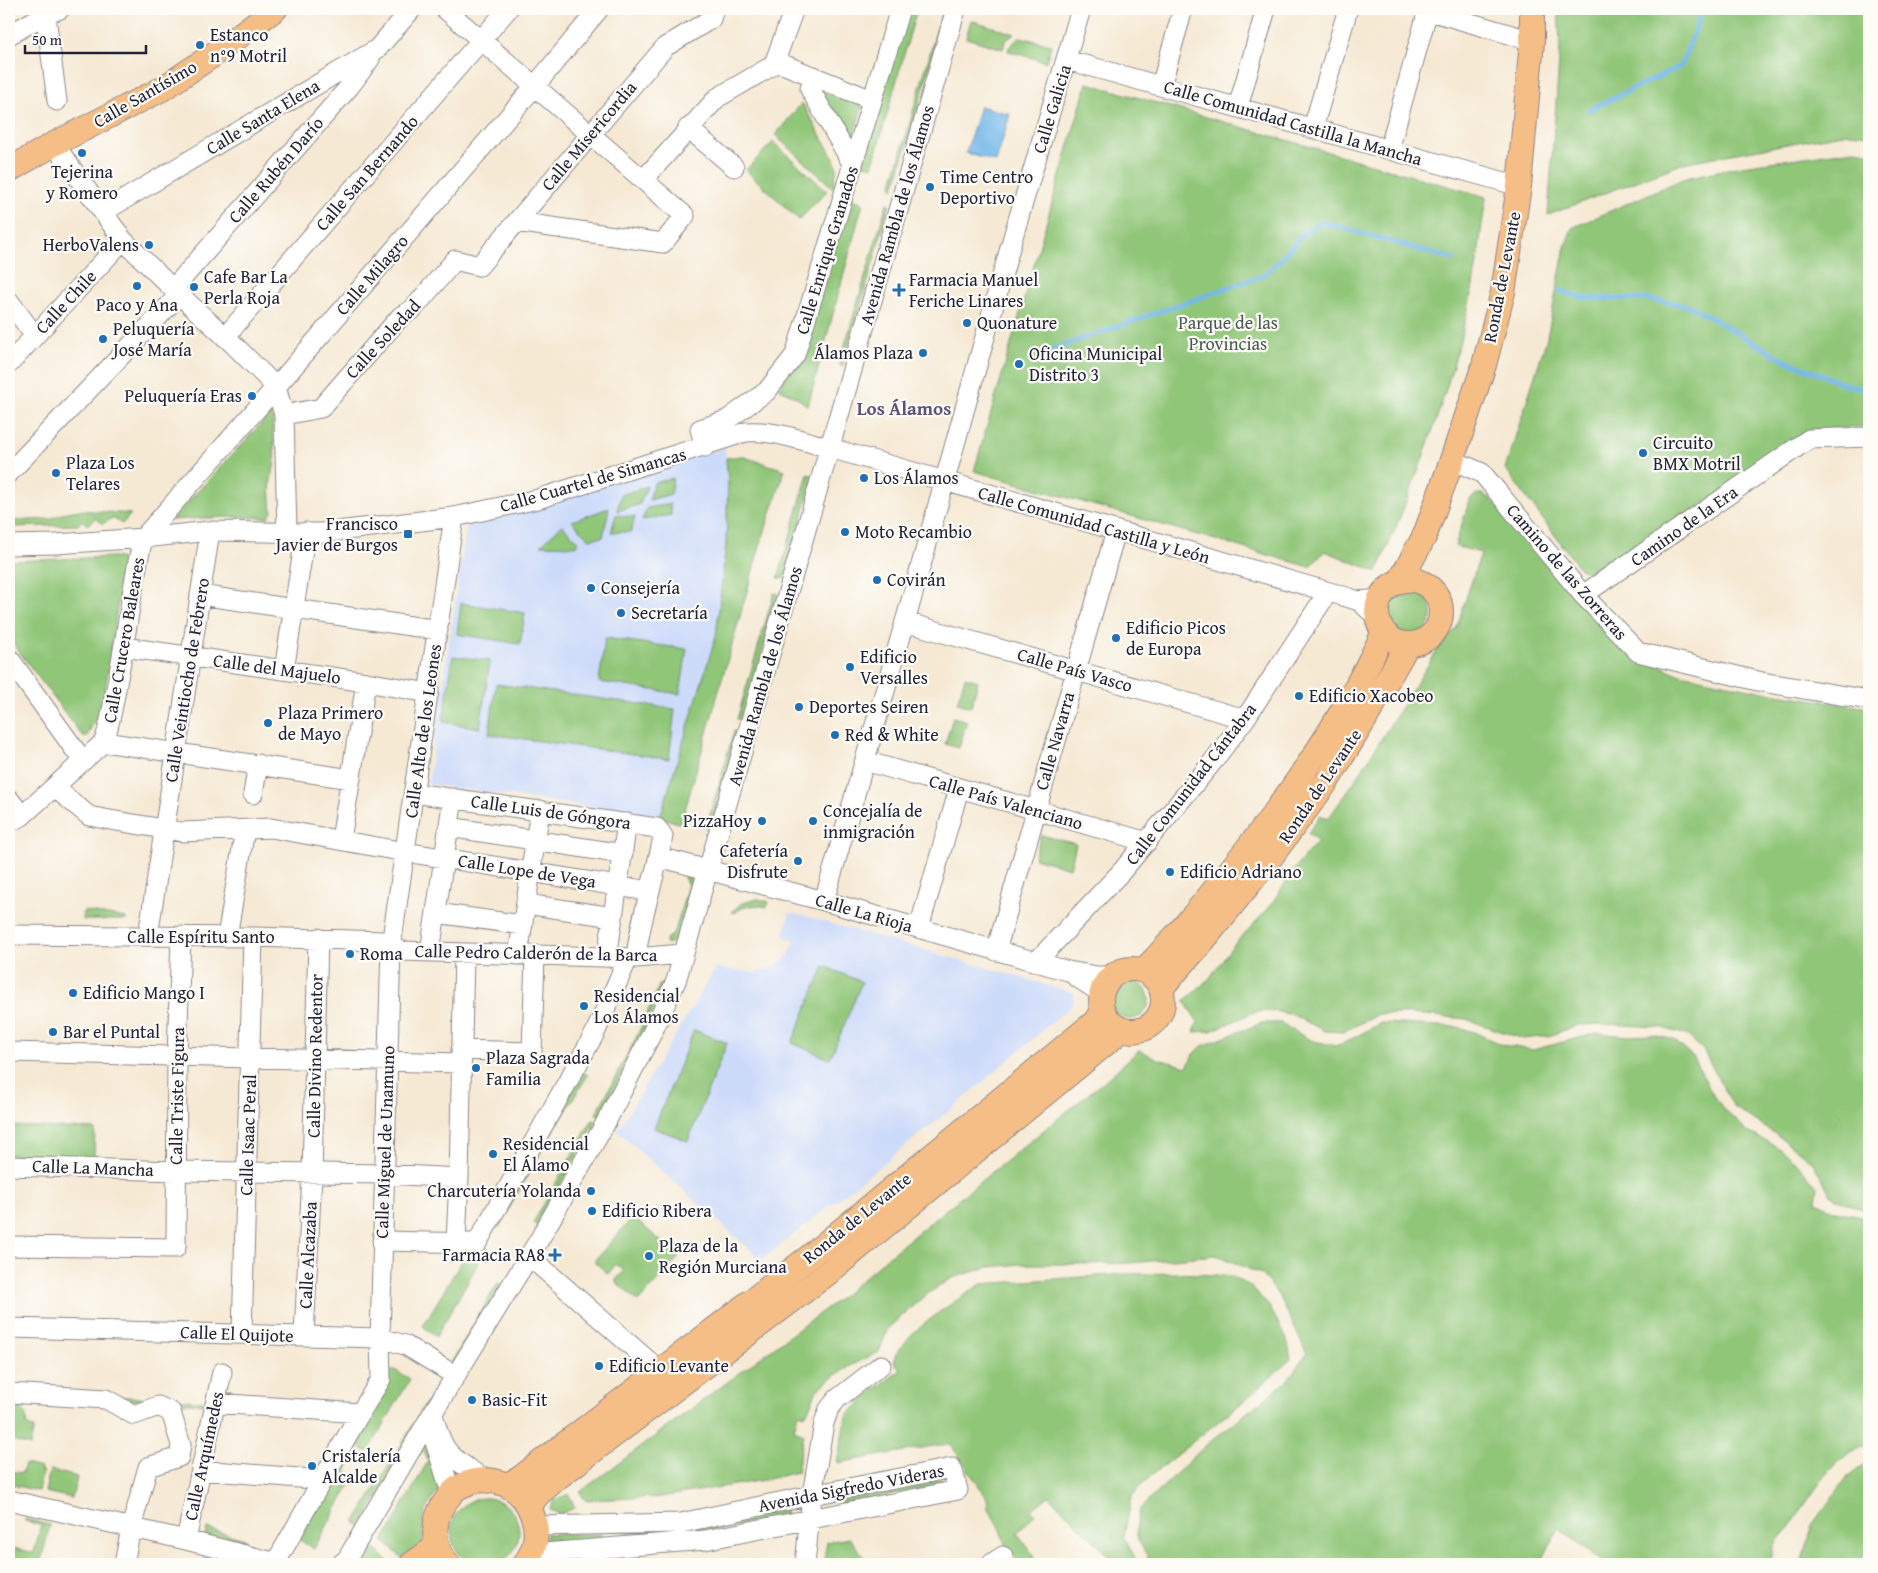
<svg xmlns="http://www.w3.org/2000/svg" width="1878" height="1573" font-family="'Gentium Book Plus',serif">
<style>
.built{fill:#cddbfa}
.green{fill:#90c678;stroke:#59745a}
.water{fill:#73b8e9;stroke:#4a6d92}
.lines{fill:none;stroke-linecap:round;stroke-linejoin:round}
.stream{stroke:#73b8e9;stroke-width:5}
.minor-casing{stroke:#8c8688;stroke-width:21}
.major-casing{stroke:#8c8688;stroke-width:26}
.minor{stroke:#fff;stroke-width:19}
.major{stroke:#f6be87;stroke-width:24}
.poi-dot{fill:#1f6fb2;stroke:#fdfcf7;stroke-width:2}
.labels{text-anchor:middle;stroke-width:4.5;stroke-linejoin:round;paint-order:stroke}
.poi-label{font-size:18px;fill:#22223b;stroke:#fdfcf7;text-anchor:start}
.street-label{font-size:18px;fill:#22223b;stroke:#fdfcf7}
.park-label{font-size:18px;fill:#485b50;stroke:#fdfcf7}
.neighbourhood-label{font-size:19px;font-weight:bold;fill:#5d5279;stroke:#fdfcf7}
</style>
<rect width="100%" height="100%" fill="#fdfcf7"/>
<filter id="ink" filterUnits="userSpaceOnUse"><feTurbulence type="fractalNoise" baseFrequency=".02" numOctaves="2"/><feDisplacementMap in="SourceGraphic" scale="10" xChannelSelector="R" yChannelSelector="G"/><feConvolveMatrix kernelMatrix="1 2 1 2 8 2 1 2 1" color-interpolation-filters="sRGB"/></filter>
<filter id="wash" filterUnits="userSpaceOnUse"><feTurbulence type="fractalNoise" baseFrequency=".0096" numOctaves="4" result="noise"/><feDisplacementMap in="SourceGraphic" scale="20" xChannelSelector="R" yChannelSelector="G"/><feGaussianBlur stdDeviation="1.12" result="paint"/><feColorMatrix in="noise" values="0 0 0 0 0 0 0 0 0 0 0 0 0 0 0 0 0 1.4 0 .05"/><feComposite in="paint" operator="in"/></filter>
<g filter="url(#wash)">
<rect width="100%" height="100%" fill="#f6e9d4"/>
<!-- built -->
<path class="built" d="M725 447 728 483 726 544 716 636 660 817 428 784 467 523Z
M790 912 1075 993 1072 1005 954 1107 763 1259 758 1257 617 1131 716 968 755 973 774 967 788 956 795 940 783 936Z"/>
<!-- green -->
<path class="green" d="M905 9H917L872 167 860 163Z
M943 9H947L894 189 891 187Z
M1558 9H1869V135L1848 133 1687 162 1548 215 1560 46Z
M971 20 1015 34 1005 41 1003 49 966 38Z
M1020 37 1051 45 1046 62 1008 51 1009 47Z
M1087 83 1486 197C1481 229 1478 261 1472 291 1451 388 1416 482 1377 572L1325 551 1310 567 974 471Z
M824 92H830L863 105 853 138 844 134 823 98Z
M802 103 834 159 837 168 833 188 775 135Z
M773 142 827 191 799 220 746 170Z
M1854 150 1869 152V426L1811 430 1603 573H1590L1581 570 1505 469 1547 338 1565 247 1572 228 1685 178 1742 166Z
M850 198 863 203 808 406 796 397 780 389Z
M887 203 890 204 843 367 839 365Z
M272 412 275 463 270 484 272 512 268 518 229 517 171 520Z
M741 456 785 470 759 549 681 824 660 817 716 636 726 544 728 483 726 458Z
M808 474 814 476 784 579 778 578Z
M673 478 671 494 649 500 654 483Z
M647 486 640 504 617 511 621 495Z
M1477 494H1482L1491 499 1645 659 1676 673 1764 692 1869 708V1212L1844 1202 1831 1195 1813 1163 1784 1140 1734 1107 1703 1050 1687 1035 1659 1027 1607 1024 1578 1025 1549 1036 1523 1039 1466 1019 1413 1014H1379L1343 1032 1325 1031 1293 1015 1274 1011 1255 1012 1211 1031 1194 1032 1198 1022 1184 1001 1209 979 1231 948 1268 909 1299 863 1318 841 1308 833 1320 815 1328 819 1354 782 1442 643 1456 629 1481 553 1455 546 1470 499Z
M670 504 671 515 642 520 647 508Z
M609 508 603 537 589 539 572 521Z
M79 510 131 514 122 524 112 518 102 524 96 518 87 525 82 520 78 525 9 527V521L50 519 67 512Z
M616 515 635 517 631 532H611Z
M562 525 578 541 576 546 541 545Z
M114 557 122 559 124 561 104 697 97 716 87 736 83 737 9 638V561Z
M1386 613a23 23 0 1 1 46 0a23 23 0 1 1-46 0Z
M774 593 779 594 742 721 737 719Z
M461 603 525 613 520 644 457 634Z
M605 638 687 649 680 694 599 682Z
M453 656 490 661 480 728 443 722Z
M965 677 978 681 971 707 957 703Z
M496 684 675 709 669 759 489 734Z
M953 717 967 721 959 748 945 744Z
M734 731 738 732 710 829 706 828Z
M1041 835 1076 844 1070 868 1034 858Z
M685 874 691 878 694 886 680 935C676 939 671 945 665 943L667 938 671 936 676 928 688 885 684 878Z
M758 899 769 902 767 907C755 904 744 905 735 913L731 912 742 903Z
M84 911 126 918V920H83Z
M824 966 862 982 830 1059 792 1043Z
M1111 1000a19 19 0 1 1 38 0a19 19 0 1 1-38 0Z
M660 983 663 984 643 1034 600 1116 596 1114 639 1032Z
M1262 1023H1281L1310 1040 1335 1046 1346 1042 1381 1023 1457 1027 1474 1032 1502 1045 1533 1050 1597 1033 1628 1036 1653 1035 1674 1040 1694 1058 1709 1088 1724 1110 1748 1132 1776 1146 1798 1164 1818 1188 1816 1202 1835 1211 1862 1216 1869 1221V1443C1833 1457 1815 1490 1794 1521 1790 1528 1781 1534 1777 1542 1773 1548 1772 1557 1770 1564H1606L1559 1528 1540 1564H1169L1148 1563 1147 1555 1138 1540 1136 1529 1140 1509 1206 1445 1286 1382 1307 1354 1279 1295 1261 1274 1216 1255 1130 1263 1081 1264H1022L989 1267 952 1278 929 1293 888 1328 879 1352 854 1364 834 1376 817 1390 806 1415 798 1413 794 1430 804 1434 797 1472 764 1480 661 1497 585 1500 580 1492 843 1296 890 1255 1108 1078 1139 1050 1158 1059 1187 1067 1193 1055 1202 1046Z
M694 1030 727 1043 688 1141 654 1128Z
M580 1071 588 1075 537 1157 499 1228 492 1224Z
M592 1120 596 1122 537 1226 533 1223Z
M9 1126 95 1129 94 1158 9 1155Z
M633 1217 679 1257 638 1302 615 1281 624 1271 616 1264 608 1274 594 1261Z
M470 1247 483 1255 436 1337 423 1326Z
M1178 1273 1231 1276 1250 1286 1269 1306 1287 1339 1291 1359 1245 1400 1164 1465 1143 1483 1132 1496 1124 1536 1138 1564H1126L1110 1557 1049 1496 1031 1510 1035 1514 1017 1533 1035 1557 1030 1561 1032 1564H1021L1006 1547 999 1527 988 1508 987 1498 951 1445H939L837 1463 846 1416 875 1389 901 1370 894 1362 898 1350 912 1334 938 1313 981 1284 1126 1274Z
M498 1283 503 1286 456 1366 451 1363Z
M393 1369 410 1379 368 1452 359 1447 355 1455 347 1451Z
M107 1396 204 1401 203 1404 106 1399Z
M427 1401 432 1404 361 1526 355 1523Z
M9 1404H18L26 1416 27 1426 34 1428 30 1446 9 1440Z
M427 1438 442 1486C435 1496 425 1507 424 1519 423 1527 424 1535 422 1544L402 1558 383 1541 428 1461 421 1445Z
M343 1458 350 1463 346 1471 355 1476 314 1549 298 1539Z
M1869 1460V1564H1801L1812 1525 1848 1476Z
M25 1464 41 1468 40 1471 43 1472 38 1491 9 1484V1471L22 1473Z
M50 1470 77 1477 72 1498 45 1492Z
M941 1479 943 1485 841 1504 840 1500Z
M569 1494 575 1508 560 1514 550 1510 554 1500Z
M451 1532a34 34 0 1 1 68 0a34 34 0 1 1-68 0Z
M786 1509 785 1517 667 1537 625 1539 626 1533 669 1531Z
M25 1519 50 1525 40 1564H9V1547L34 1553 41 1525 25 1521Z
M207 1529 245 1539 244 1545 205 1536Z
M546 1534H602V1541L544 1543Z
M849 1538 870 1564H823L827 1542Z
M362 1542C374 1547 382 1554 390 1564H347Z"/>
<!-- water -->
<path class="water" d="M980 106 1010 114 996 162 966 153Z"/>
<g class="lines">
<!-- stream -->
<path class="stream" d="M1589 110 1681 66 1701 13 1706 9
M1560 291 1585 298 1648 299 1690 306 1783 359 1847 385 1869 390
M1045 352 1264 275 1283 257 1306 231 1322 222 1453 259"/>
</g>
</g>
<g filter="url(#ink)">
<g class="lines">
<!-- minor casing -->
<g class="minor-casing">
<path id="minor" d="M45 9 57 101
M445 9 685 216 663 243 516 222
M1423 9 1532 41
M9 35 46 14 60 9
M1067 60 1519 186
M775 61 862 96
M814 76 810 89 853 165
M1161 86 1183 9
M1238 107 1266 9
M688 128 734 167
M1313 128 1348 9
M54 144 123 240 173 289 231 342 276 387 284 415 287 531
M1389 150 1428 10
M643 180 717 98 770 67 775 61 794 9
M103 212 377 49 412 9
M173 289 350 86 370 59
M9 301 35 336
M225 337 508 9
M9 364 123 240
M284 415 321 408 401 316 413 309 455 260 479 266 665 47 711 19 714 9
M705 447 700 429 727 420 767 391 795 355 900 9
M1452 460 1482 473 1583 595 1638 652 1762 682 1869 700
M9 473 179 295
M143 538 276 387 534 87 599 9
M9 545 56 544 143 538 210 531 321 533 454 517 538 499 746 432C776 430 802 441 830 448L1343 596 1359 601 1380 599
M200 595 438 630
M1583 595 1809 439 1869 437
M1359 601 1378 618
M905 622 1245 719
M124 647 366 682 429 693
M9 658 83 761
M284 670 306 532
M104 742 351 779
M865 761 1147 842
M54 787 89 816 110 820 182 832 271 828 405 852 649 891
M414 793 657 828 663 836C656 877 640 916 636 958
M253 794 258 764
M9 799 22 816
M9 822 22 816 104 742C111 721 114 700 118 678 127 632 132 585 143 538
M449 827 623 854
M341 840 366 682
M659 857 824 901 1068 971 1097 976H1111
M824 901 905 622 1015 230 1081 9
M526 904 613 917
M436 913 523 925
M919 928 959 789
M9 935 253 937 384 941 401 951 636 958 682 954
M148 936 210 531
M227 937 245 830
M996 951 1116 531
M430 952 453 798
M518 955 540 810
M607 957 627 823
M1036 962 1122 871 1211 764 1245 719 1328 592
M1075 976 1101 993
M461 1050 532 1052 535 955
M9 1052 460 1063
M9 1166 177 1171 384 1174 459 1178
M382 1241 477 1243 595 1033 625 965
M456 1242 459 1178 464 953
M9 1246 176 1248 177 1056 181 936
M529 1256 660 1371
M9 1328 380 1338 405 1345 456 1376
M242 1334 253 937
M304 1336 312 1174 318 938
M9 1393 106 1399 134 1415 158 1406 171 1412 181 1445 179 1457 148 1467 131 1528 124 1564
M216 1403 360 1413
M433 1414C444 1458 451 1456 487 1481
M435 1442 451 1493
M202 1470 323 1480
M9 1500 186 1540 281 1564
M186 1540 222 1372
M532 1554 705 1540 958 1490 952 1468 812 1495 681 1523 536 1526
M275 1564 360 1413 381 1379 380 1338 391 946 454 517
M341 1564 347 1559 429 1419 539 1240 605 1124 652 1033 676 981 956 9
M805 1564 812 1495 824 1423 829 1409 837 1399 881 1365
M991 1564 1003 1556"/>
</g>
<!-- major casing -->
<g class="major-casing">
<path id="major" d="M9 170 54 144 162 89 210 57 275 9
M1377 612a32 32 0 1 1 64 0a32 32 0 1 1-64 0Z
M1400 581 1425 535 1452 460 1484 365 1503 292 1519 186 1532 41V9
M1101 1000a31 31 0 1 1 62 0a31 31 0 1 1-62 0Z
M1142 970 1149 965C1176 937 1200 908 1224 878 1286 802 1343 721 1384 632
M1161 988 1202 942 1270 858 1327 781 1365 719 1408 644
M507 1485 519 1479 809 1257 1095 1022 1102 1011
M530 1506 537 1495 557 1478 824 1276 1122 1030
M412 1564 437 1546
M448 1564C430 1545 432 1517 448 1498 451 1494 455 1489 459 1487 490 1471 523 1485 533 1517 539 1534 535 1550 525 1564"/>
</g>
<!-- minor -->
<use href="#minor" class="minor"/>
<!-- major -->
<use href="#major" class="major"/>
</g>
</g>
<!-- markers -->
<g class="poi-dot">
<circle cx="200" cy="45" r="5"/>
<circle cx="82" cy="153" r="5"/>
<circle cx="930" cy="187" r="5"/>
<circle cx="149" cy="245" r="5"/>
<circle cx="137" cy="286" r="5"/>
<circle cx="194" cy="287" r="5"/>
<path d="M896.5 282.5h5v5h5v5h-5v5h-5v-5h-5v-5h5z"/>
<circle cx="967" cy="323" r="5"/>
<circle cx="103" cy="339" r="5"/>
<circle cx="923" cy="353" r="5"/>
<circle cx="1019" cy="364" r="5"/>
<circle cx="252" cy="396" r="5"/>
<circle cx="1643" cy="453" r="5"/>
<circle cx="56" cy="473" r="5"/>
<circle cx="864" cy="478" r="5"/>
<circle cx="845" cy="532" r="5"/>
<rect x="403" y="529" width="10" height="10" rx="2.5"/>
<circle cx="877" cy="580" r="5"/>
<circle cx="591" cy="588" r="5"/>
<circle cx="621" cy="613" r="5"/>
<circle cx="1116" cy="638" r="5"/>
<circle cx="850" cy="667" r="5"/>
<circle cx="1299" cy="696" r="5"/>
<circle cx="799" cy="707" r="5"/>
<circle cx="268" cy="723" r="5"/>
<circle cx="835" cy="735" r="5"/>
<circle cx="762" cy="821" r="5"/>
<circle cx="813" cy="821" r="5"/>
<circle cx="798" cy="861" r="5"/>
<circle cx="1170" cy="872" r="5"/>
<circle cx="350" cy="954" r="5"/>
<circle cx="73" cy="993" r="5"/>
<circle cx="584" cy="1006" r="5"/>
<circle cx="53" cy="1032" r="5"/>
<circle cx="476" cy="1068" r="5"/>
<circle cx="493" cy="1154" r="5"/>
<circle cx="591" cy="1191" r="5"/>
<circle cx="592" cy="1211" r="5"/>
<path d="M552.5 1247.5h5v5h5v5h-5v5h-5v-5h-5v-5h5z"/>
<circle cx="649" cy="1256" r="5"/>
<circle cx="599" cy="1366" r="5"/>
<circle cx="472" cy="1400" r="5"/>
<circle cx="312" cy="1466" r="5"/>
</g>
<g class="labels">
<!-- poi labels -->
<g class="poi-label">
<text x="210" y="41">Estanco<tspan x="210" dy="21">n°9 Motril</tspan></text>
<text x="82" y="178" text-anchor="middle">Tejerina<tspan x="82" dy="21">y Romero</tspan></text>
<text x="940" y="183">Time Centro<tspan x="940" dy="21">Deportivo</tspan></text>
<text x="139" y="251" text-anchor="end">HerboValens</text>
<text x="204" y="283">Cafe Bar La<tspan x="204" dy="21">Perla Roja</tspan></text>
<text x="909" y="286">Farmacia Manuel<tspan x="909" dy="21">Feriche Linares</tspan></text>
<text x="137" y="311" text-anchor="middle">Paco y Ana</text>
<text x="977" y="329">Quonature</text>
<text x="113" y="335">Peluquería<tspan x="113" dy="21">José María</tspan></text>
<text x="913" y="359" text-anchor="end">Álamos Plaza</text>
<text x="1029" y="360">Oficina Municipal<tspan x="1029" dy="21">Distrito 3</tspan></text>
<text x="242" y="402" text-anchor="end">Peluquería Eras</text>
<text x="1653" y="449">Circuito<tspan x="1653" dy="21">BMX Motril</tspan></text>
<text x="66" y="469">Plaza Los<tspan x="66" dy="21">Telares</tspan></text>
<text x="874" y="484">Los Álamos</text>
<text x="398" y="530" text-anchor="end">Francisco<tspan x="398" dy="21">Javier de Burgos</tspan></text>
<text x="855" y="538">Moto Recambio</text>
<text x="887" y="586">Covirán</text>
<text x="601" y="594">Consejería</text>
<text x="631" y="619">Secretaría</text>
<text x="1126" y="634">Edificio Picos<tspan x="1126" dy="21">de Europa</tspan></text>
<text x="860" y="663">Edificio<tspan x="860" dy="21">Versalles</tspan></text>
<text x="1309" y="702">Edificio Xacobeo</text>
<text x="809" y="713">Deportes Seiren</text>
<text x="278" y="719">Plaza Primero<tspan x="278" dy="21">de Mayo</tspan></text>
<text x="845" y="741">Red &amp; White</text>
<text x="823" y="817">Concejalía de<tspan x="823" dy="21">inmigración</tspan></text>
<text x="752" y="827" text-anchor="end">PizzaHoy</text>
<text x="788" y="857" text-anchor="end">Cafetería<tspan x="788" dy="21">Disfrute</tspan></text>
<text x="1180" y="878">Edificio Adriano</text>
<text x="360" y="960">Roma</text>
<text x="83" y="999">Edificio Mango I</text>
<text x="594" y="1002">Residencial<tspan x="594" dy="21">Los Álamos</tspan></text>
<text x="63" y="1038">Bar el Puntal</text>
<text x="486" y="1064">Plaza Sagrada<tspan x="486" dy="21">Familia</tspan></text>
<text x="503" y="1150">Residencial<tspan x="503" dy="21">El Álamo</tspan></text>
<text x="581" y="1197" text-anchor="end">Charcutería Yolanda</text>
<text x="602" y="1217">Edificio Ribera</text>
<text x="659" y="1252">Plaza de la<tspan x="659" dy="21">Región Murciana</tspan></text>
<text x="545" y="1261" text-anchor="end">Farmacia RA8</text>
<text x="609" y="1372">Edificio Levante</text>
<text x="482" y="1406">Basic-Fit</text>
<text x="322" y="1462">Cristalería<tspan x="322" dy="21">Alcalde</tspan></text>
</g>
<!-- street labels -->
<g class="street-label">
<text transform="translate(145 94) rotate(-30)" y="6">Calle Santísimo</text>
<text transform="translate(1052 109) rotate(-73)" y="6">Calle Galicia</text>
<text transform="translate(263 117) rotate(-31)" y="6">Calle Santa Elena</text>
<text transform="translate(1293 123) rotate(16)" y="6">Calle Comunidad Castilla la Mancha</text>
<text transform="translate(589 136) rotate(-50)" y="6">Calle Misericordia</text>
<text transform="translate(276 170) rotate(-49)" y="6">Calle Rubén Darío</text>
<text transform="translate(367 173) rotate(-49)" y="6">Calle San Bernando</text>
<text transform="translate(897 215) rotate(-74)" y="6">Avenida Rambla de los Álamos</text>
<text transform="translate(827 250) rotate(-73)" y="6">Calle Enrique Granados</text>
<text transform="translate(372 275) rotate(-49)" y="6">Calle Milagro</text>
<text transform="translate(1502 277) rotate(-79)" y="6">Ronda de Levante</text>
<text transform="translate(66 302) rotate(-47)" y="6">Calle Chile</text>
<text transform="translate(383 339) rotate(-47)" y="6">Calle Soledad</text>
<text transform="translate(593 480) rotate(-16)" y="6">Calle Cuartel de Simancas</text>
<text transform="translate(1094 525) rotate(16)" y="6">Calle Comunidad Castilla y León</text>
<text transform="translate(1684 526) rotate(-35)" y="6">Camino de la Era</text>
<text transform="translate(1567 572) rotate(49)" y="6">Camino de las Zorreras</text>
<text transform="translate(124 640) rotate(-80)" y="6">Calle Crucero Baleares</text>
<text transform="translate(277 669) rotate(8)" y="6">Calle del Majuelo</text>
<text transform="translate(1075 670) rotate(16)" y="6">Calle País Vasco</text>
<text transform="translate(765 676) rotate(-74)" y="6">Avenida Rambla de los Álamos</text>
<text transform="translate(187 680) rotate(-81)" y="6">Calle Veintiocho de Febrero</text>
<text transform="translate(423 731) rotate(-82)" y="6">Calle Alto de los Leones</text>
<text transform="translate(1055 741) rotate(-74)" y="6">Calle Navarra</text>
<text transform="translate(1191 784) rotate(-52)" y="6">Calle Comunidad Cántabra</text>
<text transform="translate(1320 786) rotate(-56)" y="6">Ronda de Levante</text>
<text transform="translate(1006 802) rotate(16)" y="6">Calle País Valenciano</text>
<text transform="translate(551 812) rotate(8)" y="6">Calle Luis de Góngora</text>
<text transform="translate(527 871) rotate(9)" y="6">Calle Lope de Vega</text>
<text transform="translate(864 913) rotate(16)" y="6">Calle La Rioja</text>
<text x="201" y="943">Calle Espíritu Santo</text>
<text transform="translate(536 953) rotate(1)" y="6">Calle Pedro Calderón de la Barca</text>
<text transform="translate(315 1056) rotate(-89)" y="6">Calle Divino Redentor</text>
<text transform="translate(177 1096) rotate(-89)" y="6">Calle Triste Figura</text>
<text transform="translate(248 1135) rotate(-88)" y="6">Calle Isaac Peral</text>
<text transform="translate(385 1142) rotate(-88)" y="6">Calle Miguel de Unamuno</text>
<text transform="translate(93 1168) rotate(2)" y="6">Calle La Mancha</text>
<text transform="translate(857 1218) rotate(-39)" y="6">Ronda de Levante</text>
<text transform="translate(308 1255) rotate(-87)" y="6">Calle Alcazaba</text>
<text transform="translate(237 1334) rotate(2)" y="6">Calle El Quijote</text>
<text transform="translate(204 1456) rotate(-78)" y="6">Calle Arquímedes</text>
<text transform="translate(851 1488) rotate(-11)" y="6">Avenida Sigfredo Videras</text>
</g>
<!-- park labels -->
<g class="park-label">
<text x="1228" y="329">Parque de las<tspan x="1228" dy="21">Provincias</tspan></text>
</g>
<!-- neighbourhood labels -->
<g class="neighbourhood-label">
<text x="904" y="415">Los Álamos</text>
</g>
</g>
<!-- margin -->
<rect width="1878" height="1573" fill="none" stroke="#fdfcf7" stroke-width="30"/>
<!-- scale -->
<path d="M25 45v8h121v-8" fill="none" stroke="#22223b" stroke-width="2.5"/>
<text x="32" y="45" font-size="15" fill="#22223b" stroke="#fdfcf7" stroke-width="4" paint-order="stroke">50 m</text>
</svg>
